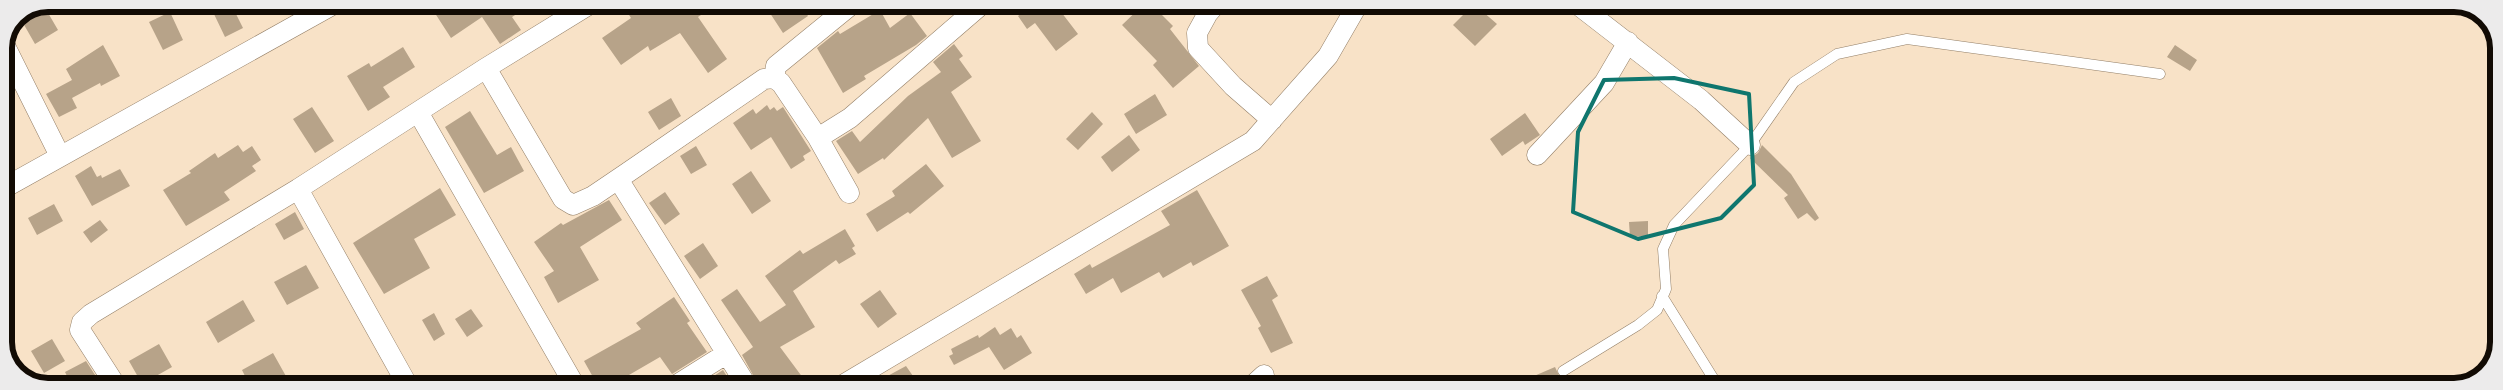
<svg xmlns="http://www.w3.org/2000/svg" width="2503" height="390" font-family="'IBM Plex Serif',serif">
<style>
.building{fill:#b7a389}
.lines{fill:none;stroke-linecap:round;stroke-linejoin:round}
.lane-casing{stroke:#937f67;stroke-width:11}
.street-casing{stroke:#937f67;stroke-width:21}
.lane{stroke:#fff;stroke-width:10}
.street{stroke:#fff;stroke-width:20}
.marked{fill:none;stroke:#0f766e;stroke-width:4;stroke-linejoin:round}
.rim{fill:none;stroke:#120b04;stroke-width:6}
</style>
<rect width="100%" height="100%" fill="#f8e2c7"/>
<!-- building -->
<path class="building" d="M231 4 243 28 225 37 213 12Z
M429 4H532L512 17 521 30 500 44 482 17 451 38Z
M622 4H695L701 15 698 17 727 59 708 73 680 33 650 51 648 46 621 65 602 38 631 18Z
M764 4H800L808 16 783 33Z
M1034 4H1055L1078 34 1056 51 1035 23 1027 29 1018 16Z
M1144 4H1151L1173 26 1170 29 1199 66 1173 88 1153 65 1157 61 1122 25Z
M1474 4 1497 24 1475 46 1453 25Z
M44 6 58 30 35 44 19 16Z
M880 10 890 28 910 13 927 36 916 45 864 76 866 79 843 93 817 48 838 31 840 34Z
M170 12 183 40 163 50 149 22Z
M954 44 963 56 959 59 972 77 951 92 981 141 952 158 928 118 884 160 883 158 858 174 836 141 852 131 860 142 908 96 941 72 933 62Z
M103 45 120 76 101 86 100 83 72 98 77 108 59 117 46 94 72 80 66 69Z
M2175 45 2197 60 2190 71 2167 57Z
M403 47 415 67 383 87 390 97 368 111 347 76 369 63 371 67Z
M1155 94 1167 115 1136 134 1124 114Z
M671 98 681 116 659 130 648 112Z
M767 105 770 110 774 107 777 111 783 107 811 151 803 156 805 160 791 169 771 137 751 150 733 123 753 109 756 114Z
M312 107 334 141 315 153 293 119Z
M470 111 497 155 511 147 524 171 484 193 445 127Z
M1092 112 1103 124 1078 150 1066 139Z
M1525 113 1540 135 1525 145 1523 141 1502 156 1490 139Z
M1129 135 1140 150 1112 172 1101 157Z
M238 145 243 152 252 146 261 160 252 166 256 171 224 192 230 200 186 226 163 190 191 173 189 171 215 153 218 158Z
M1762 145 1791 174 1819 218 1815 221 1807 213 1798 219 1784 198 1788 195 1750 158 1758 153Z
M696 146 707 165 691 174 680 156Z
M926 164 944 186 910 214 908 212 877 232 866 214 895 196 892 191Z
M91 166 97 177 101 175 102 178 120 169 130 186 92 206 75 176Z
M751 171 771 201 752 214 732 184Z
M440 188 456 215 414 239 430 268 384 294 353 243Z
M1197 190 1229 246 1193 266 1191 262 1163 278 1159 272 1121 293 1113 278 1086 294 1074 274 1090 264 1092 268 1170 225 1161 211Z
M665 192 680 214 665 225 649 203Z
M609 200 622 220 580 247 599 280 558 303 544 277 554 271 534 242 561 223 563 225Z
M54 204 63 221 37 235 28 218Z
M295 212 304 229 284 240 275 224Z
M100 220 108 230 91 243 83 232Z
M1648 221V236L1630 237 1629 222Z
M845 229 855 246 852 248 856 254 839 264 836 260 793 291 815 327 780 347 809 386H759L742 355 753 347 721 300 737 289 760 322 786 305 765 276 800 250 803 254Z
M703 243 718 266 700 279 684 256Z
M306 265 319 288 287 305 274 282Z
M1267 276 1278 296 1272 300 1293 343 1271 353 1258 328 1261 326 1241 290Z
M880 290 897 314 878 328 860 304Z
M674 297 690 321 687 323 707 352 672 374 660 357 610 386H598L584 361 641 329 636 323Z
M243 300 255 321 218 343 206 322Z
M471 309 483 326 467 337 455 319Z
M434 313 445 334 434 341 422 320Z
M995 327 1000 335 1011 328 1017 338 1021 335 1032 353 1004 370 989 347 954 365 949 356 953 354 951 349 978 335 979 338Z
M52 339 65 361 44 373 31 351Z
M159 344 172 367 142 384 129 361Z
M273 353 287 378 272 386H250L242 370Z
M86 361 97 378 82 386H72L65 372Z
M906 366 920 386H869Z
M1555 367 1562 382 1553 386H1538L1534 376Z
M723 370 733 386H705L703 383Z"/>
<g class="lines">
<!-- lane casing -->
<g class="lane-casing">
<path id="lane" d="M1662 296 1718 386
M1563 371 1638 325 1657 310 1666 289 1663 249 1674 225 1750 145 1794 82 1837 54 1907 39 2160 74"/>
</g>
<!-- street casing -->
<g class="street-casing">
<path id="street" d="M1216 4 1208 13 1197 33 1198 48 1233 86 1272 120
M1577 4 1701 100 1750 145
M5 46 60 156
M486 68 563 199 573 205 593 196 627 173 764 79 774 78 781 83 818 138 849 193
M774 78 776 66 852 4
M418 112 575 386
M818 138 850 118 982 4
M1537 155 1604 83 1628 42
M618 179 747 386
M4 188 334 4
M298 189 408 386
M116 386 80 330 82 322 91 314 298 189 486 68 590 4
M675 386 726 354
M841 386 1253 141 1328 56 1358 4
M1252 386 1264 375"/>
</g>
<!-- lane -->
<use href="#lane" class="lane"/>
<!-- street -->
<use href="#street" class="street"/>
</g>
<!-- marked area -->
<path class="marked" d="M1674 78 1749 94 1754 185 1721 218 1638 239 1573 212 1578 132 1604 80Z"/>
<!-- crop -->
<path d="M0 0H2503V390H0ZM48 12H2454A36 36 0 0 1 2490 48V342A36 36 0 0 1 2454 378H48A36 36 0 0 1 12 342V48A36 36 0 0 1 48 12Z" fill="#ecebeb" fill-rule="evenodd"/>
<path class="rim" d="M48 12H2454A36 36 0 0 1 2490 48V342A36 36 0 0 1 2454 378H48A36 36 0 0 1 12 342V48A36 36 0 0 1 48 12Z"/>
</svg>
